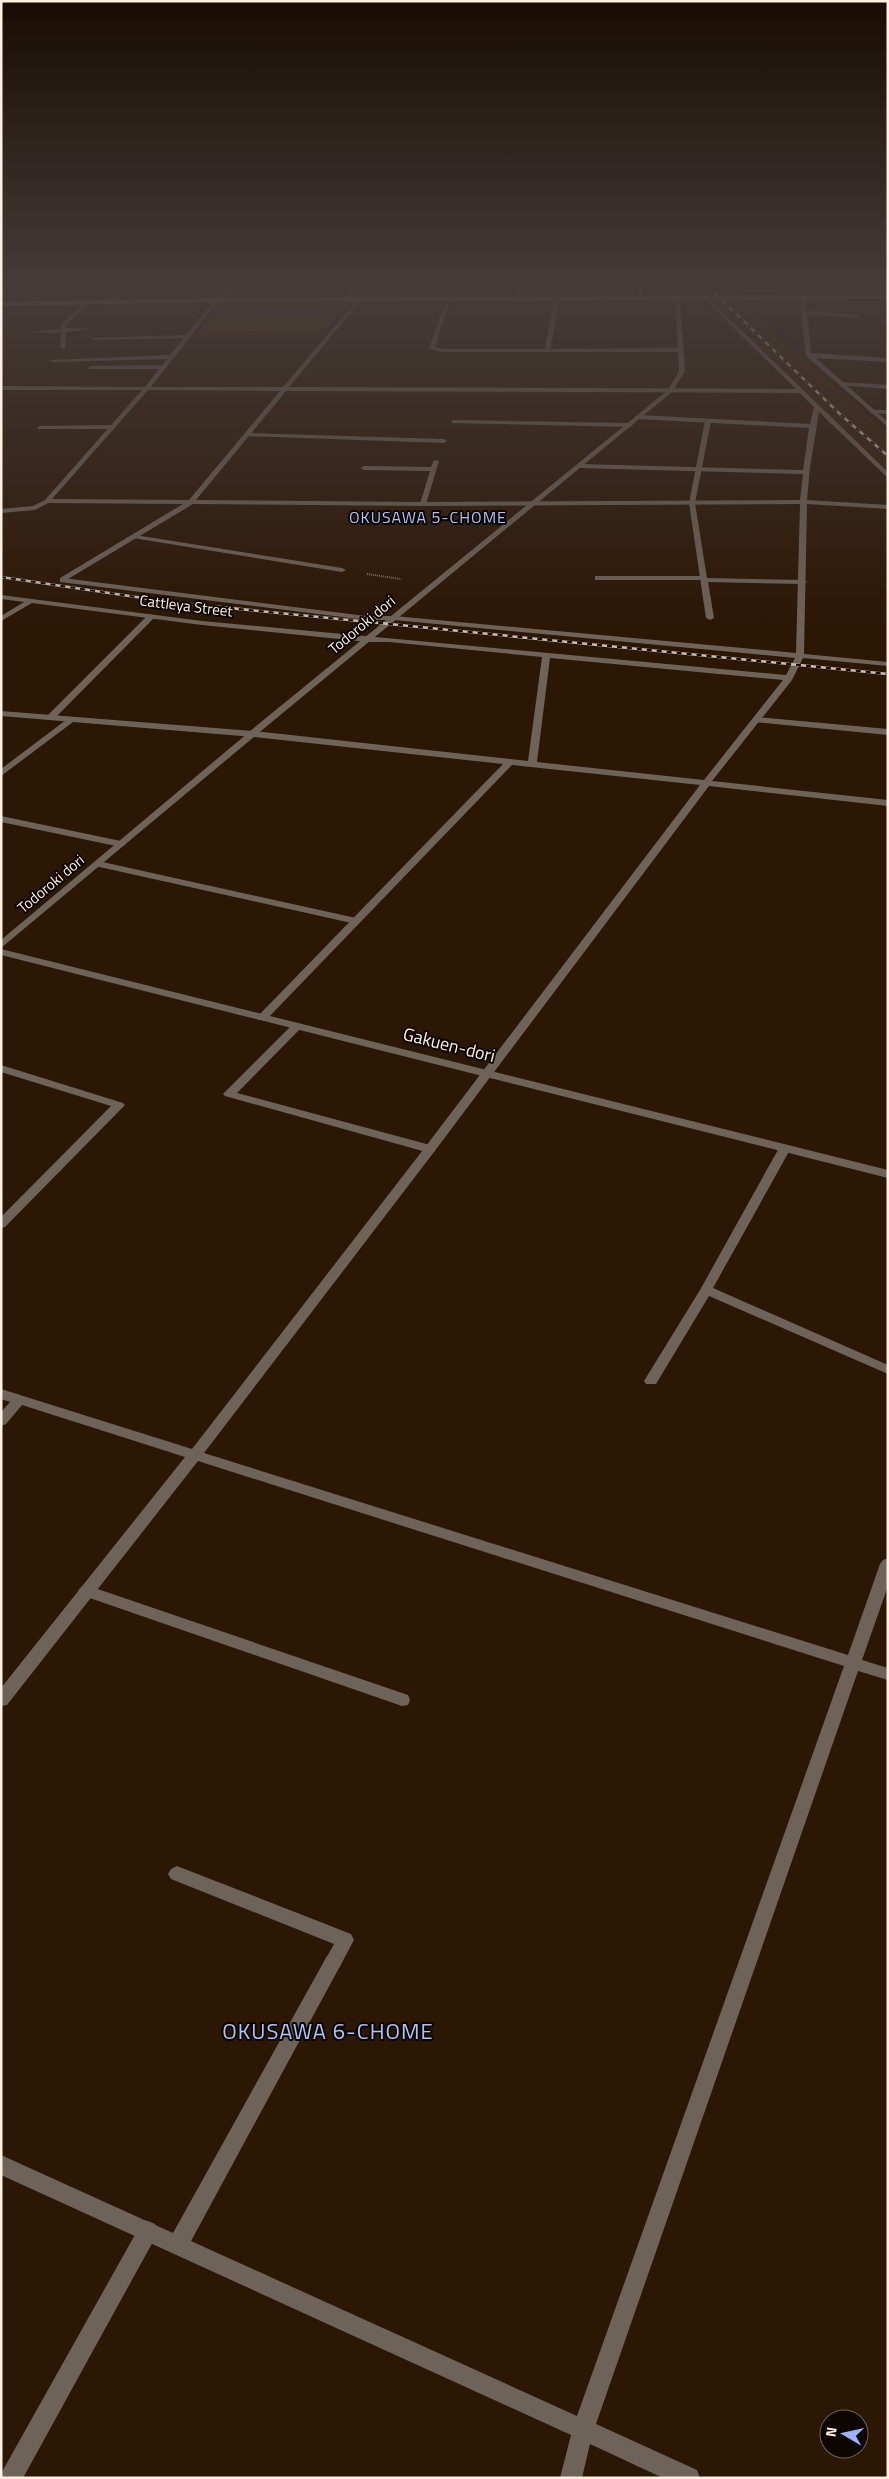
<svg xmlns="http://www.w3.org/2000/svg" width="889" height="2479" font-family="'Titillium Web',sans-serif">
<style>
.built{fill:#361b02}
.green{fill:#4a2807}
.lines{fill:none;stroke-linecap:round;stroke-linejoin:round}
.path{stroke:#857263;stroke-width:2;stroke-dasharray:1 1;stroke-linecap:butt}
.service{fill:#6e6359;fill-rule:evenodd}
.minor{fill:#6e6359;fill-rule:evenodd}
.tertiary{fill:#6e6359;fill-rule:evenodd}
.secondary{fill:#9e8b7c;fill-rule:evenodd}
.rail-casing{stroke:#d1c0b3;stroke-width:2.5}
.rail{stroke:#0d0501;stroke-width:2;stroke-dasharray:5;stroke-linecap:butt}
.labels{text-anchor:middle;stroke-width:4;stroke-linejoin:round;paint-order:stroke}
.far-street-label{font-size:15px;fill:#feefe3;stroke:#0d0501}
.far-neighbourhood-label{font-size:16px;letter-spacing:1px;fill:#afc2f9;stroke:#0d0501}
.street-label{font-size:18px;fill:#feefe3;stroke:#0d0501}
.near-neighbourhood-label{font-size:22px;letter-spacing:1px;fill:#afc2f9;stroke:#0d0501}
</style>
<rect width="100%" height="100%" fill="#2c1604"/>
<!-- built -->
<path class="built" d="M570 283H635L639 296H572Z
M677 283H725L738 294 690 295Z
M740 301 888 433V470L848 435 714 302Z"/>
<!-- green -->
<path class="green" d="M221 302H350L322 334 195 336Z"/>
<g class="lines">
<!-- path -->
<path class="path" d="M367 574 401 579"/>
<!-- service -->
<path class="service" d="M124 283H128L111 303H107Z
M230 283H234L223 301H219Z
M515 283H519L521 301 516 300Z
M637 283H641L644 300 639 299Z
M85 301 88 303 67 324 66 328 93 329 66 332 65 349 60 348 61 333 28 332 61 329 62 323Z
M804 311 856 314 859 316 856 318 802 314Z
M190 335 188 338 95 340 92 338Z
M90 366 164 365 167 367 164 369H88Z
M841 382 888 385V389L839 385Z
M872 410H888V414L870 413Z
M708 419 711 421 695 503 707 578 803 580 807 582 803 584 708 582 714 618 710 620 706 618 689 503 705 421Z
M453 420 630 423 633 425 630 427 451 423Z
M39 426 112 425 115 427 112 429H37Z
M247 433 444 439 447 441 444 443 245 436Z
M434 460 439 461 426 504 423 506 420 504 430 471 364 470 361 468 364 466 431 467Z
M135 535 342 568 346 570 342 572 133 538V536Z
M63 578 366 616H394L398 618 394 620H366L60 582V578Z
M149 614 156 616 54 719H48V715Z
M70 717 77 719 1 776V769Z
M756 717 888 729V735L753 722 752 720Z
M1 816 121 841 126 844 121 847 1 822Z
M98 861 356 918 361 921 356 924 95 866 93 864Z
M297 1023 302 1026 301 1028 237 1093 434 1146 436 1149 434 1152H426L225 1096 223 1094 293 1024Z
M1 1065 123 1103 125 1105 5 1227 1 1228V1217L111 1106 1 1072Z
M86 1585 408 1695 410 1700 408 1705 402 1706 81 1595 78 1591 81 1587Z
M177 1866 351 1934 354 1940 339 1968 333 1970 327 1968 324 1962 334 1944 171 1879 168 1874 171 1869Z
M148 2221 155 2224 158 2231 155 2238 23 2478H1L3 2470 141 2224Z"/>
<!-- minor -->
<path class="minor" d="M11 283H16L1 294V290Z
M452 283H456L435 347 442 349H545L554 299 557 297 560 299 550 349 681 348 684 350 681 352H440L429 348Z
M812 283H816L815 294 806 304 811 353 888 358V362L816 358 888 422V427L806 356 800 304 810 294Z
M707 297 888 472V478L819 412 810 467 807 500 888 505V509L807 504 804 654 888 662V666L803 658 792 680 712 781 888 800V806L709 786 434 1152 204 1453 848 1655 880 1564 883 1560 888 1558V1586L862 1660 888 1668V1680L858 1671 596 2424 697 2470 700 2478H663L590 2444 582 2478H560L571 2435 1 2175V2155L173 2233 327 1956 333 1954 339 1956 342 1962 339 1968 191 2241 577 2416 844 1666 198 1461 7 1705 1 1706V1688L185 1457 22 1405 6 1424 1 1426V1412L10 1402 1 1399V1389L192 1449 426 1146 700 785 512 765 266 1020H258L257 1018 258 1016 503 764 253 737 1 716V711L253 731 528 761 542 657 389 642H368L202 625 32 603 1 621V616L24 602 1 599V595L202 621 786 675 795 658 394 620 390 618 394 616 796 653 800 504 423 506 193 504 63 582H60V578L183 504 48 503 35 510 1 513V509L33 506 45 500 142 390H1V386L145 387 167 359 53 362 50 360 170 355 216 298 218 301 151 387H283L358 299 360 302 289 387 796 389 705 300ZM148 390 280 391 189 500 52 499ZM286 391 800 393 814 407 810 424 638 415 635 417 638 419 809 428 803 470 580 464 577 466 580 468 803 474 800 500 423 502 196 500ZM550 658 783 680 704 780 537 762Z
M598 576H704L708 578 704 580H595V576Z
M785 1144 791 1148 713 1288 888 1365V1374L709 1296 656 1384H646L644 1381 700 1290 779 1148Z"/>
<!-- tertiary -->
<path class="tertiary" d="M352 283H356L349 301 344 302Z
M675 298 680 299 685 371 672 392 267 726 1 948V940L261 722 668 390 679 371Z
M1 949 888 1170V1178L1 955Z"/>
<!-- secondary -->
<path class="secondary" d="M888 295V299L221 302 1 306V302L221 298Z"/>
<!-- rail casing -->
<g class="rail-casing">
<path id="rail" d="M704 283 841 415 888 456
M1 577 170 602 888 674"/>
</g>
<!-- rail -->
<use href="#rail" class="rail"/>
</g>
<!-- sky -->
<linearGradient id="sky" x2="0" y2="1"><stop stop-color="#180c02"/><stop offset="0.45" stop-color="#453c3a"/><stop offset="1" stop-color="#453c3a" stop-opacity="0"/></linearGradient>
<rect width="889" height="630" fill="url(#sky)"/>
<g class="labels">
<!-- far-street labels -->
<g class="far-street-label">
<text transform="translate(186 606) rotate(7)" y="5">Cattleya Street</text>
<text transform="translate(362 625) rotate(-40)" y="5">Todoroki dori</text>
<text transform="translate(51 884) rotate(-40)" y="5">Todoroki dori</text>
</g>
<!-- far-neighbourhood labels -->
<g class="far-neighbourhood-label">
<text x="428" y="523">OKUSAWA 5-CHOME</text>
</g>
<!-- street labels -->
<g class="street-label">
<text transform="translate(449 1045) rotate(14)" y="6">Gakuen-dori</text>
</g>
<!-- near-neighbourhood labels -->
<g class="near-neighbourhood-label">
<text x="328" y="2039">OKUSAWA 6-CHOME</text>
</g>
</g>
<!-- border -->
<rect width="889" height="2479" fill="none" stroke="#feefe3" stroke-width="5"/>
<!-- north arrow -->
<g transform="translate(844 2434) rotate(279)"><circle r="24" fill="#0d0501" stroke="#6d635b"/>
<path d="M0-4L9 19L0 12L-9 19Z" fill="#9cb4fd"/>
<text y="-8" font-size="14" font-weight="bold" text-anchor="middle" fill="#feefe3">N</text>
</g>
</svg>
